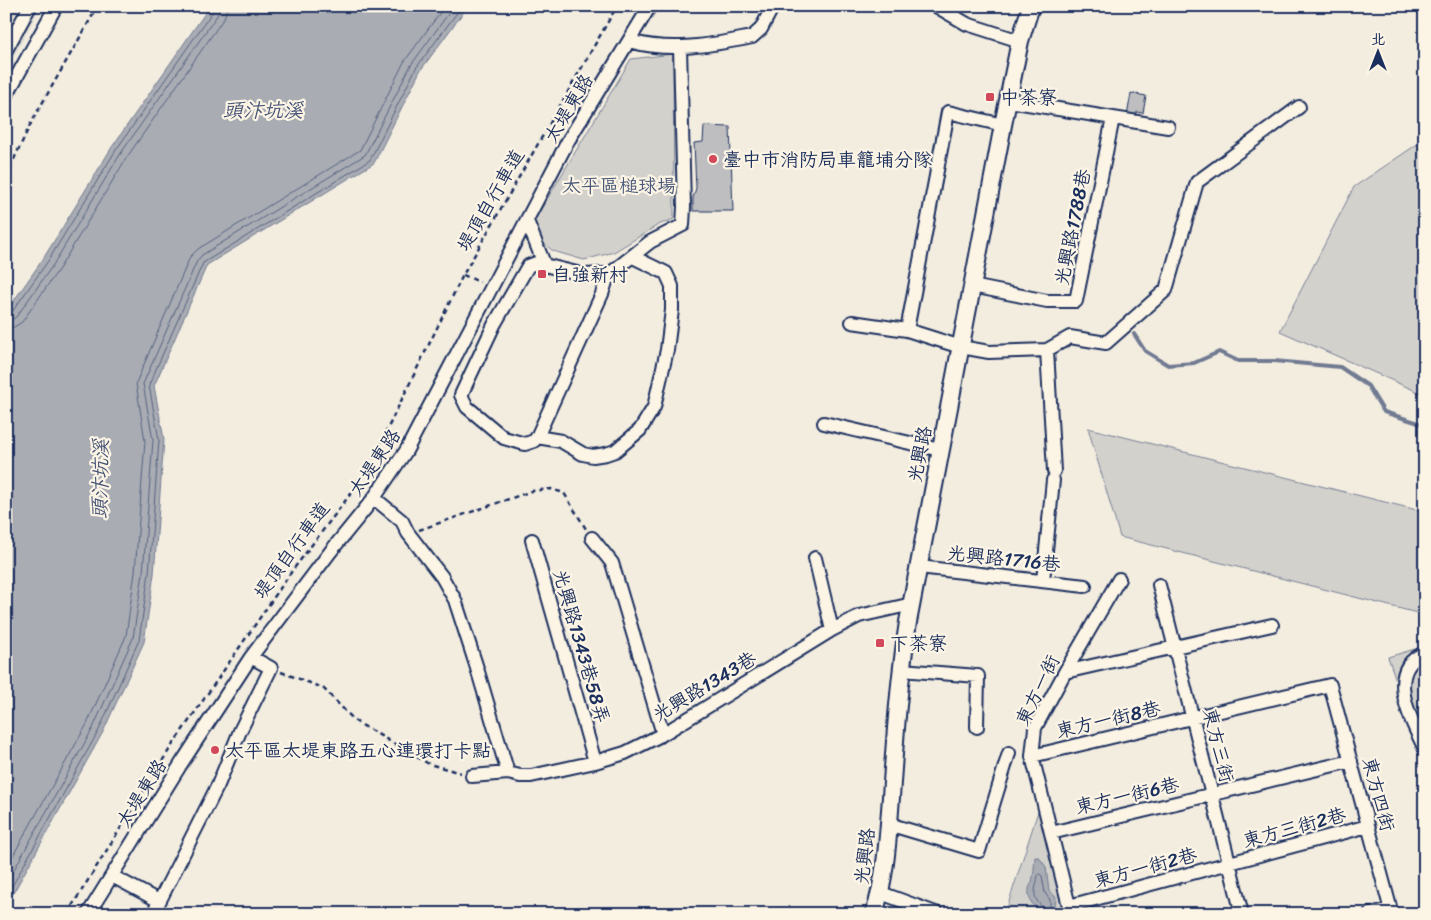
<svg xmlns="http://www.w3.org/2000/svg" width="1431" height="920" font-family="Sriracha,'LXGW WenKai TC',sans-serif">
<style>
.built{fill:#e3dfd6}
.green{fill:#d3d1cc;stroke:#778095}
.water{fill:#a9acb3;stroke:#707a91}
.lines{fill:none;stroke-linecap:round;stroke-linejoin:round}
.shore{stroke:#546180;stroke-width:1}
.stream{stroke:#707a91;stroke-width:4}
.building{fill:#bebec0;stroke:#1b2f5e}
.minor-casing{stroke:#1b2f5e;stroke-width:16}
.major-casing{stroke:#1b2f5e;stroke-width:20}
.path{stroke:#1b2f5e;stroke-width:2.5;stroke-dasharray:5 4;stroke-linecap:butt}
.minor{stroke:#fcf5e5;stroke-width:12}
.major{stroke:#fcf5e5;stroke-width:16}
.poi-dot{fill:#d1495b;stroke:#fcf5e5;stroke-width:2}
.labels{text-anchor:middle;stroke-width:4.5;stroke-linejoin:round;paint-order:stroke}
.poi-label{font-size:19px;fill:#1b2f5e;stroke:#fcf5e5;text-anchor:start}
.street-label{font-size:19px;fill:#1b2f5e;stroke:#fcf5e5}
.park-label{font-size:19px;fill:#49587a;stroke:#fcf5e5}
.water-label{font-size:20px;font-style:italic;fill:#465478;stroke:#fcf5e5}
</style>
<rect width="100%" height="100%" fill="#f3ede0"/>
<filter id="ink" filterUnits="userSpaceOnUse"><feTurbulence type="fractalNoise" baseFrequency=".02" numOctaves="2"/><feDisplacementMap in="SourceGraphic" scale="10" xChannelSelector="R" yChannelSelector="G"/><feConvolveMatrix kernelMatrix="1 2 1 2 8 2 1 2 1" color-interpolation-filters="sRGB"/></filter>
<g filter="url(#ink)">
<!-- built -->
<path class="built" d="M6 6H41L6 72Z"/>
<!-- green -->
<path class="green" d="M673 54 674 219 658 225 614 252 584 260 553 251 535 236 534 221 631 59Z
M1425 139V395L1280 331 1354 187Z
M1088 428 1425 512V615L1120 537Z
M1425 646V743L1400 692 1388 657Z
M1042 799 1069 914H1005Z"/>
<!-- water -->
<path class="water" d="M210 6H468L420 71 374 163 207 265 154 386 164 439 154 574 144 642 103 732 6 906V312L43 259 112 147Z
M1035 857H1039L1046 867 1049 891 1056 897 1055 909 1051 914C1039 914 1027 903 1029 889 1029 887 1031 884 1032 882 1034 874 1034 865 1035 857Z"/>
<g class="lines">
<!-- shore -->
<path class="shore" d="M6 314 12 312 48 261 116 150 213 11 214 6
M6 320 13 319 17 316 53 265 121 153 218 14 220 6
M6 328 14 327 22 322 59 269 127 157 224 18 228 6
M6 868 87 724 126 636 135 572 145 441 136 383 190 257 198 249 360 150 404 62 445 6
M1040 874 1042 876 1045 893 1050 900V907L1047 910C1030 899 1035 892 1038 876Z
M6 884 93 728 133 638 143 573 153 440 143 384 197 261 202 255 365 155 411 65 454 6
M6 897 99 730 139 640 149 573 159 440 149 385 203 263 370 160 416 68 462 6"/>
<!-- stream -->
<path class="stream" d="M1134 334 1145 351 1168 365 1194 363 1219 352 1238 361H1274L1340 367 1368 386 1384 412 1425 425"/>
</g>
<!-- building -->
<path class="building" d="M1131 93 1146 96 1143 113 1137 112 1136 118 1127 116Z
M704 126 730 127 733 211H693V198L696 188 694 143 703 142Z"/>
<g class="lines">
<!-- minor casing -->
<g class="minor-casing">
<path id="minor" d="M936 6 967 24 1020 41
M630 41C669 53 713 45 752 37L761 29 773 6
M6 50 30 6
M6 96 56 6
M1009 101 1168 127
M527 221 545 266
M607 276 606 282 602 294 537 437 534 441 525 444 504 438 467 407 461 395 494 325 528 266 536 263 585 275 603 274 607 276 650 242 683 225 684 207 680 47
M972 286 1047 301H1076L1113 118
M852 322 907 330 961 347 989 352 1047 350 1070 337 1106 343 1166 290 1197 182 1299 107
M907 330 948 112 1003 125
M1047 350 1054 471
M824 423 940 450
M537 437 561 441 583 454 593 456 606 454 615 451 640 430 654 407 667 350 672 310V286L666 273 633 257
M374 498 402 521 408 533 442 577 455 600 476 665 508 773 520 776H531L595 762 625 753 663 734 832 630 859 616 912 604
M592 538 612 563 663 734
M532 540 595 762
M815 558 832 630
M919 567 1085 586
M1043 581 1053 480
M1159 585 1242 914
M1425 653C1383 670 1412 722 1425 749
M901 670 978 676 977 727
M1065 672 1272 625
M1032 756 1330 685 1392 914
M472 776 508 773
M888 827 895 826 979 851 1009 753
M1051 833 1351 761
M112 876 159 901
M881 893 938 914
M1069 906 1368 826
M88 914 181 764 251 657 331 551 374 498 406 451 568 141 650 6
M153 914 218 785 240 731 271 668 251 657
M1071 914 1032 756 1035 728 1065 672 1119 579
M1370 914 1391 909"/>
</g>
<!-- major casing -->
<g class="major-casing">
<path id="major" d="M874 914C886 877 888 836 891 797 895 738 899 680 908 622L1003 125 1020 41 1031 6"/>
</g>
<!-- path -->
<path class="path" d="M6 176 32 121 98 6
M463 275 480 282
M419 530 532 491 551 489 564 493 586 529
M281 672 323 688 355 721 429 764 461 773
M67 914 171 747 292 571 349 496 376 452 463 275 617 6"/>
<!-- minor -->
<use href="#minor" class="minor"/>
<!-- major -->
<use href="#major" class="major"/>
</g>
</g>
<!-- markers -->
<g class="poi-dot">
<rect x="985" y="92" width="10" height="10" rx="2.5"/>
<circle cx="713" cy="159" r="5"/>
<rect x="537" y="269" width="10" height="10" rx="2.5"/>
<rect x="875" y="638" width="10" height="10" rx="2.5"/>
<circle cx="215" cy="750" r="5"/>
</g>
<g class="labels">
<!-- poi labels -->
<g class="poi-label">
<text x="1000" y="104">中茶寮</text>
<text x="723" y="166">臺中市消防局車籠埔分隊</text>
<text x="552" y="281">自強新村</text>
<text x="890" y="650">下茶寮</text>
<text x="225" y="757">太平區太堤東路五心連環打卡點</text>
</g>
<!-- street labels -->
<g class="street-label">
<text transform="translate(568 108) rotate(-59)" y="7">太堤東路</text>
<text transform="translate(490 200) rotate(-60)" y="7">堤頂自行車道</text>
<text transform="translate(1072 227) rotate(-79)" y="7">光興路1788巷</text>
<text transform="translate(919 454) rotate(-79)" y="7">光興路</text>
<text transform="translate(374 462) rotate(-56)" y="7">太堤東路</text>
<text transform="translate(291 550) rotate(-54)" y="7">堤頂自行車道</text>
<text transform="translate(1004 558) rotate(6)" y="7">光興路1716巷</text>
<text transform="translate(582 646) rotate(74)" y="7">光興路1343巷58弄</text>
<text transform="translate(704 686) rotate(-31)" y="7">光興路1343巷</text>
<text transform="translate(1037 690) rotate(-64)" y="7">東方一街</text>
<text transform="translate(1108 719) rotate(-13)" y="7">東方一街8巷</text>
<text transform="translate(1219 745) rotate(76)" y="7">東方三街</text>
<text transform="translate(141 793) rotate(-58)" y="7">太堤東路</text>
<text transform="translate(1379 794) rotate(75)" y="7">東方四街</text>
<text transform="translate(1127 795) rotate(-13)" y="7">東方一街6巷</text>
<text transform="translate(1294 827) rotate(-15)" y="7">東方三街2巷</text>
<text transform="translate(864 856) rotate(-83)" y="7">光興路</text>
<text transform="translate(1145 867) rotate(-15)" y="7">東方一街2巷</text>
</g>
<!-- park labels -->
<g class="park-label">
<text x="619" y="192">太平區槌球場</text>
</g>
<!-- water labels -->
<g class="water-label">
<text x="263" y="117">頭汴坑溪</text>
<text transform="translate(100 479) rotate(-89)" y="7">頭汴坑溪</text>
</g>
</g>
<!-- margin -->
<rect width="1431" height="920" fill="none" stroke="#fcf5e5" stroke-width="25"/>
<rect x="12" y="12" width="1406" height="895" fill="none" stroke="#1b2f5e" stroke-width="2" filter="url(#ink)"/>
<!-- north arrow -->
<g transform="translate(1378 52)" stroke="#fcf5e5" stroke-width="4" paint-order="stroke">
<path d="M0-4L9 19L0 12L-9 19Z" fill="#1b2f5e"/>
<text y="-8" font-size="14" font-weight="bold" text-anchor="middle" fill="#1b2f5e">北</text>
</g>
</svg>
